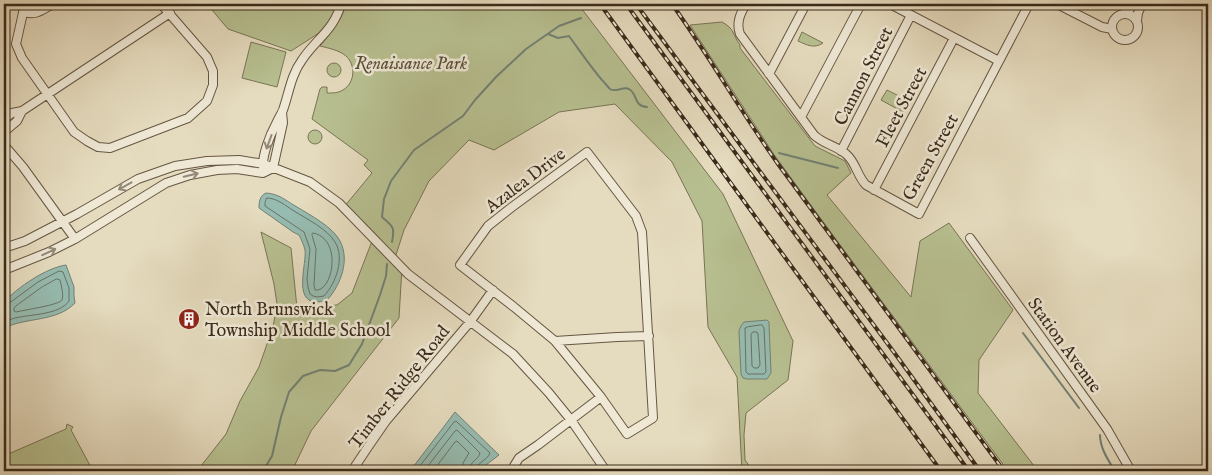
<svg xmlns="http://www.w3.org/2000/svg" width="1212" height="475" font-family="'IM FELL English',serif">
<style>
.green{fill:#b7bf90;stroke:#797455}
.water{fill:#96bbb0;stroke:#728174}
.lines{fill:none;stroke-linecap:round;stroke-linejoin:round}
.shore{stroke:#687265;stroke-width:1}
.stream{stroke:#728174;stroke-width:2}
.street-casing{stroke:#665643;stroke-width:10}
.street{stroke:#eee8d5;stroke-width:8}
.rail-casing{stroke:#3b2a1a;stroke-width:4}
.rail{stroke:#eee8d5;stroke-width:2;stroke-dasharray:5.5;stroke-linecap:butt}
.oneway{stroke:#948978}
.labels{text-anchor:middle;stroke-width:5;stroke-linejoin:round;paint-order:stroke}
.park-label{font-size:18px;font-style:italic;fill:#5a4f38;stroke:#eee8d5}
.street-label{font-size:18px;fill:#3b2a1a;stroke:#eee8d5}
.poi-label{font-size:18px;fill:#3b2a1a;stroke:#eee8d5;text-anchor:start}
</style>
<rect width="100%" height="100%" fill="#e5dbbe"/>
<filter id="stains"><feTurbulence type="fractalNoise" baseFrequency=".004" numOctaves="4"/><feColorMatrix values="0 0 0 0 .2 0 0 0 0 .09 0 0 0 0 .02 0 0 0 .5 -.17"/></filter>
<radialGradient id="worn" r=".72"><stop offset=".6" stop-color="#630" stop-opacity="0"/><stop offset="1" stop-color="#630" stop-opacity=".3"/></radialGradient>
<!-- green -->
<path class="green" d="M207 4H336L330 26 291 51 228 29Z
M346 4H578L723 194 793 341 788 380 746 413 744 435 745 460 753 471H742L737 377 708 327 702 221 672 162 615 104 559 112 494 150 469 140 429 181 404 230 394 261 402 267 399 318 311 431 292 471H197L226 434 240 401 259 367 273 327 277 304 274 284 261 232 291 248 297 308 337 305 352 293 374 236 344 207 372 173 364 165 368 160 312 119 320 89 322 87H327V93C333 93 338 93 343 90 355 83 356 65 346 56 339 50 328 48 320 46 330 34 342 20 346 4Z
M722 22C735 29 732 34 740 45V48L815 146 845 161 851 173 827 195 911 297 920 241 949 223 1013 310 979 360 978 393 1038 471H1008L835 238 775 156 690 25Z
M802 32 823 43C814 49 807 45 798 41Z
M251 42 286 52 277 87 242 78Z
M327 70a7 7 0 1 1 14 0a7 7 0 1 1-14 0Z
M887 90 909 101 903 112 881 100Z
M308 137a7 7 0 1 1 14 0a7 7 0 1 1-14 0Z
M67 424 73 427 71 430 93 471H10L6 455 66 429Z"/>
<!-- water -->
<path class="water" d="M266 193C280 194 286 201 297 207 310 215 333 227 340 241 350 260 341 284 328 299L329 303 327 305 324 301C322 301 319 302 316 302 293 301 307 263 305 250 304 245 301 239 299 235L293 232 259 208C259 201 260 196 266 193Z
M66 265 74 287V296L75 303C57 322 27 317 4 328V302C18 287 46 268 66 265Z
M767 320 769 322V324L771 373 767 379H747L743 378 741 374 739 331 741 326 744 322Z
M455 412 499 455 478 471H410Z"/>
<g class="lines">
<!-- shore -->
<path class="shore" d="M267 198C277 198 286 206 294 211 307 219 327 229 335 242 345 258 336 283 324 296L317 297 313 296 310 294 308 287 307 279 310 249 304 232 265 206V203Z
M313 233C343 238 333 293 315 290L314 285 316 249 312 235Z
M57 279 60 280C61 284 64 296 62 300 59 305 24 310 16 312L14 311V308L17 305 42 287Z
M4 305 8 304 38 282 59 271 63 272 69 288V301C59 315 32 314 15 318 11 319 8 321 4 322
M762 325 764 328 766 372 764 374H748L746 372 745 328 747 327Z
M753 332H757L758 334 760 365 758 368H754L752 366 751 335Z
M416 471 454 422 456 421 490 453C487 461 476 462 476 471
M424 471 455 431 457 430 480 453C478 461 470 460 469 471
M433 471 455 442 457 441 469 453 463 463 462 471"/>
<!-- stream -->
<path class="stream" d="M548 34 558 38 569 36C580 51 590 66 602 80 605 83 607 86 610 89 616 93 623 86 629 89 638 94 633 106 647 107
M779 153 838 168
M392 242C395 227 393 226 382 217L384 199 391 181 414 150 463 116 475 100 496 77 526 49 559 26 581 18
M1023 333 1079 408
M1100 435C1100 448 1108 460 1115 471
M263 471 272 456 281 417 289 392 303 376 320 370 335 371 349 365 362 344 380 295 386 276 387 264"/>
<!-- street casing -->
<g class="street-casing">
<path id="street" d="M25 4 16 44 22 58 74 132 87 141 98 147 110 148 188 118 207 101 213 85V71L207 57 161 4
M746 4C740 14 736 23 740 34L814 135C823 144 837 146 846 154 856 162 857 176 866 185L919 214 1029 4
M890 4 999 61
M1057 4 1102 27 1112 29
M23 12C36 16 42 10 53 4
M1112 27a13 13 0 1 1 26 0a13 13 0 1 1-26 0Z
M1124 14 1130 9 1133 4
M1137 21 1138 13 1142 4
M769 74 806 4
M801 117 861 4
M4 119 12 113 22 111 170 13
M4 132 17 121 22 111
M4 145 23 167 75 239
M841 151 911 15
M587 152 636 216 642 232 653 418 627 434 601 397 555 341 514 307 460 265 488 226 512 207Z
M263 168C262 155 270 135 276 124 278 119 281 115 283 110 289 93 291 75 302 60 316 39 334 30 341 4
M273 168 283 123 282 112
M874 190 954 38
M970 238 1107 429 1131 471
M4 248 25 241 77 214 138 179 175 166 207 161 239 160 264 164 310 182 339 203 408 274 513 354 549 393 571 420 606 471
M4 270 49 252 75 239 166 183 190 175 217 170 237 169 263 173 273 168
M555 341 617 337 649 336
M352 471 368 447 386 421 470 322 493 290
M513 471 514 466 519 458 538 445 601 397"/>
</g>
<!-- street -->
<use href="#street" class="street"/>
<!-- rail casing -->
<g class="rail-casing">
<path id="rail" d="M600 4 941 471
M626 4 969 471
M636 4 896 355 980 471
M672 4C709 56 741 112 778 164L1004 471"/>
</g>
<!-- rail -->
<use href="#rail" class="rail"/>
</g>
<!-- one-way arrows -->
<defs><path id="oneway-shaft" d="M-6 0H5M1.5-3L5.5 0L1.5 3" fill="none" stroke-width="1.6" stroke-linecap="round" stroke-linejoin="round" transform="scale(1.25)"/></defs>
<g class="oneway">
<use href="#oneway-shaft" transform="translate(269 142) rotate(110)"/>
<use href="#oneway-shaft" transform="translate(191 175) rotate(-14)"/>
<use href="#oneway-shaft" transform="translate(125 186) rotate(151)"/>
<use href="#oneway-shaft" transform="translate(49 252) rotate(-25)"/>
</g>
<!-- icons -->
<defs>
<g id="building-disc" transform="scale(1.125)"><circle r="9.5" fill="#8f2418" stroke="#eee8d5"/><path d="M-4-6H4V6H1V3H-1V6H-4ZM-2.5-4.3h1.7v1.8h-1.7ZM.8-4.3h1.7v1.8H.8ZM-2.5-1h1.7V.8h-1.7ZM.8-1h1.7V.8H.8Z" fill="#fff"/></g>
</defs>
<g fill-rule="evenodd">
<use href="#building-disc" x="189" y="319"/>
</g>
<g class="labels">
<!-- park labels -->
<g class="park-label">
<text x="411" y="69">Renaissance Park</text>
</g>
<!-- street labels -->
<g class="street-label">
<text transform="translate(863 76) rotate(-63)" y="6">Cannon Street</text>
<text transform="translate(901 107) rotate(-62)" y="6">Fleet Street</text>
<text transform="translate(930 157) rotate(-61)" y="6">Green Street</text>
<text transform="translate(525 180) rotate(-37)" y="6">Azalea Drive</text>
<text transform="translate(1065 345) rotate(54)" y="6">Station Avenue</text>
<text transform="translate(399 387) rotate(-52)" y="6">Timber Ridge Road</text>
</g>
<!-- poi labels -->
<g class="poi-label">
<text x="205" y="315">North Brunswick<tspan x="205" dy="21">Township Middle School</tspan></text>
</g>
</g>
<!-- margin -->
<rect width="1212" height="475" fill="none" stroke="#e5dbbe" stroke-width="20"/>
<rect x="5" y="5" width="1202" height="465" fill="none" stroke="#3b2a1a" stroke-width="2.5"/>
<rect x="10" y="10" width="1192" height="455" fill="none" stroke="#3b2a1a"/>
<rect width="100%" height="100%" filter="url(#stains)"/>
<rect width="100%" height="100%" fill="url(#worn)"/>
</svg>
